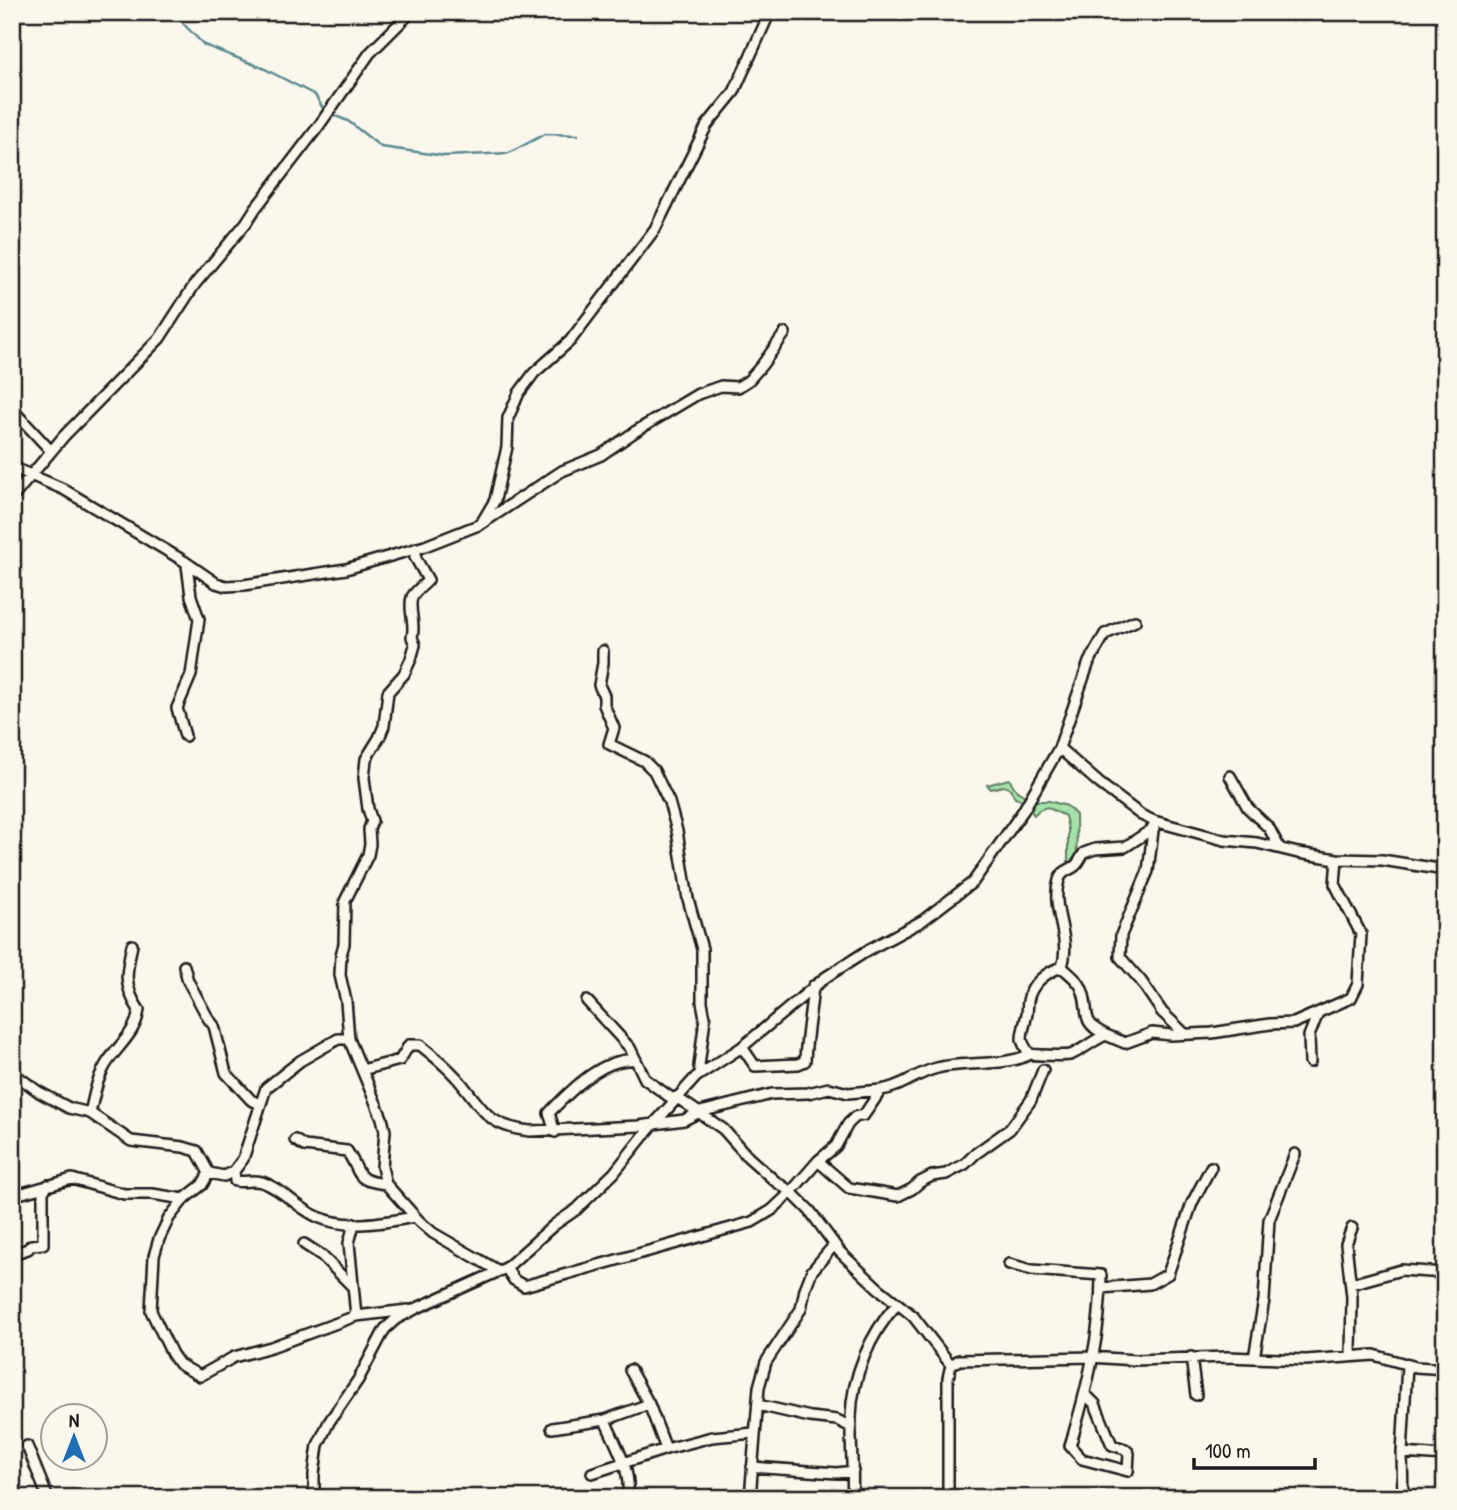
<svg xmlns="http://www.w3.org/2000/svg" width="1457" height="1510" font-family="'Patrick Hand',sans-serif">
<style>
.green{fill:#a4e2a9;stroke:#607f62;stroke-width:2}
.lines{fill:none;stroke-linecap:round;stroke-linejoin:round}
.stream{stroke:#5a8a8f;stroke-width:2.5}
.minor-casing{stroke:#1c1c1c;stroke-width:14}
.minor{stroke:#fbf7ec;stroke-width:9}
</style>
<rect width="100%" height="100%" fill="#fbf7ec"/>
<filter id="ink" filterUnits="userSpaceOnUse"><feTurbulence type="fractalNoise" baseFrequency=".0143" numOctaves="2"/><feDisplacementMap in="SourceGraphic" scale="14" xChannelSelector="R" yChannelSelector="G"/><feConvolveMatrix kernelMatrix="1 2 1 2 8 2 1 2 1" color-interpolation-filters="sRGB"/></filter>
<g filter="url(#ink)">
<!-- green -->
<path class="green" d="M1009 779 1017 791 1034 801H1049L1067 806 1076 815 1077 864 1068 861V829L1065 816 1047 807 1039 810 1034 815 1024 801 1015 798 1010 788 1003 786 991 789 987 785Z"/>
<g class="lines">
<!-- stream -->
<path class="stream" d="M172 12 204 45 263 68 315 95 324 110
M333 115 348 121 381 147 445 156 509 153 545 134 578 135"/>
<!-- minor casing -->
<g class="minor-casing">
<path id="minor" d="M12 27 16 12
M12 409 51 451
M12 467 63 489 184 561 216 583 226 586 244 585 346 569 425 546 481 524 562 471 601 455 636 431 698 394 721 386 738 387 749 380 762 365 785 333
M12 498 64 436 160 338 195 284 246 223 255 209 318 127 370 53 411 12
M482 522 495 500 507 447 508 418 519 393 534 373 570 341 655 229 707 125 734 92 770 12
M417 548 415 557 428 580C423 586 415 591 412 597 408 610 416 624 412 637L415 645 411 659 404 674 388 692 384 726 379 738 366 759 364 778 368 809 372 821 369 829 370 844 368 855 345 901 344 944 341 955 340 975 346 1001 349 1039 382 1118 385 1131 382 1167 386 1184 419 1221 433 1233 497 1270
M603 651V663L599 685 604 696V705L614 728 609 744 644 761 654 771 669 802 677 831 688 899 702 949V1002L705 1018 699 1066 701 1073
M185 736 177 708 191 675 199 619 191 596 187 565
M1059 748 1089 662 1105 634 1135 621
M1230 776 1248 808 1269 828 1279 847
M1154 823 1148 871 1121 935 1120 957 1141 981 1162 1012 1184 1033
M184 966 188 981 208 1018 214 1026 226 1073 251 1100 260 1104
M1062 967C1068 973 1078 980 1081 987 1092 1010 1077 1021 1106 1035
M587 1001 630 1048 645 1079 674 1100
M742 1047 755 1066 798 1064 805 1061C806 1036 811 1011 813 986
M1030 1054C1017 1038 1023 1035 1026 1018 1028 1013 1027 1007 1028 1001 1031 984 1046 972 1062 967 1072 937 1050 910 1059 880 1062 871 1068 871 1075 866 1079 863 1081 857 1084 853L1095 849 1125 847 1154 828
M1310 1062 1309 1036 1318 1013
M362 1070 400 1060 409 1045H420C433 1055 446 1066 457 1078 483 1108 485 1126 530 1131L639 1126 684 1120 700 1112 772 1094 808 1093 829 1088 848 1093 881 1090
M12 1072 39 1092 69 1108 90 1113 131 1141 183 1147 197 1151 209 1173 202 1185 184 1199 169 1218 159 1239 154 1256 151 1311 172 1354 179 1364 200 1376 234 1357 271 1347 356 1316 408 1310
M676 1097 723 1129 748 1157 775 1181 791 1192 810 1211 840 1252 878 1288 913 1316 951 1365
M90 1113C94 1097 96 1081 105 1066 116 1047 136 1034 139 1010 123 986 126 972 132 945
M555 1132 549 1113C571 1090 603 1057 636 1060
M295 1140 304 1146 347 1151C363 1175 353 1180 386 1184
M818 1161 849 1188 898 1196 912 1189 920 1182 932 1176 946 1174 965 1164 975 1154 1010 1129 1031 1100 1043 1070
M234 1171 235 1181C245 1183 252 1179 262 1182 283 1189 297 1208 318 1217 348 1230 384 1222 415 1217
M209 1173 224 1176 234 1171 243 1159 266 1088 300 1061 338 1039H349
M12 1196 72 1179 124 1194H152L184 1199
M354 1224 349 1243 356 1316
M304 1244 321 1255 352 1286
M12 1254 28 1249 31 1245 43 1244V1192L48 1185
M1009 1264 1032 1270 1101 1275C1101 1334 1087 1389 1070 1446L1082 1459 1128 1471 1129 1453 1125 1449 1112 1445 1095 1404 1085 1394
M506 1268 514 1280 524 1286 752 1222 772 1210 791 1192 818 1161 836 1146 848 1124 855 1117 864 1115 881 1090C903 1087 916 1073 937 1068 964 1061 1007 1067 1030 1054 1033 1055 1067 1056 1070 1055 1078 1053 1095 1039 1106 1035L1125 1043 1152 1033 1171 1035 1212 1033 1270 1024 1294 1023 1351 998 1358 984 1361 934 1335 884 1337 859
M1351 1284 1401 1270 1445 1273
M1101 1288 1150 1284 1168 1274 1192 1203 1211 1167
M1351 1355 1352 1297 1346 1244 1352 1228
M1191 1357 1196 1395
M1254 1358 1264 1300 1269 1220 1295 1154
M630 1370 649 1404 666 1449 712 1437 754 1433
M758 1405 810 1417 837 1420 851 1427
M605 1420C615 1444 633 1472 627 1498
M552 1428 605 1420 649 1404
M27 1446 48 1498
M1402 1453 1407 1365
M752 1467 837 1473 853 1471
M592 1473 666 1449
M314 1498V1474L318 1445 329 1422 358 1380 385 1329 396 1319 417 1308 506 1268 554 1225 577 1209 614 1173 645 1134 696 1077 742 1047 826 977 870 949 922 921 973 882 1023 811 1059 748 1099 783 1141 815 1154 821 1224 840 1257 843 1298 853 1337 859 1382 860 1445 870
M750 1498 759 1387 766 1362 801 1309 805 1289 812 1271 834 1245
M852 1498C854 1471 850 1444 851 1417 852 1376 870 1334 897 1304
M948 1498V1378L951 1365 959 1360 1090 1357 1135 1360 1227 1357 1306 1360 1374 1355 1416 1367 1445 1369
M1403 1498 1402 1453 1445 1456"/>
</g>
<!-- minor -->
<use href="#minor" class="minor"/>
</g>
</g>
<!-- margin -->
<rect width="1457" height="1510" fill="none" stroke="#fbf7ec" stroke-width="42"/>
<rect x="21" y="21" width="1415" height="1468" fill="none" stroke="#1c1c1c" stroke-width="2.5" filter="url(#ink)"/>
<!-- north arrow -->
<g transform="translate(74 1437)"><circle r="33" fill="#fbf7ec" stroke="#a29f99" stroke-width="2"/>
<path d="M0-5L12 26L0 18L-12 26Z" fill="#1f6fb2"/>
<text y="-10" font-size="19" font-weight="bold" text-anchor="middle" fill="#1c1c1c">N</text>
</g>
<!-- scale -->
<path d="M1194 1458v10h121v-10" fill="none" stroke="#1c1c1c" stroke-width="3.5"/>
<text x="1205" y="1458" font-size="21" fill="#1c1c1c" stroke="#fbf7ec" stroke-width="5" paint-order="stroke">100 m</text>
</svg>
